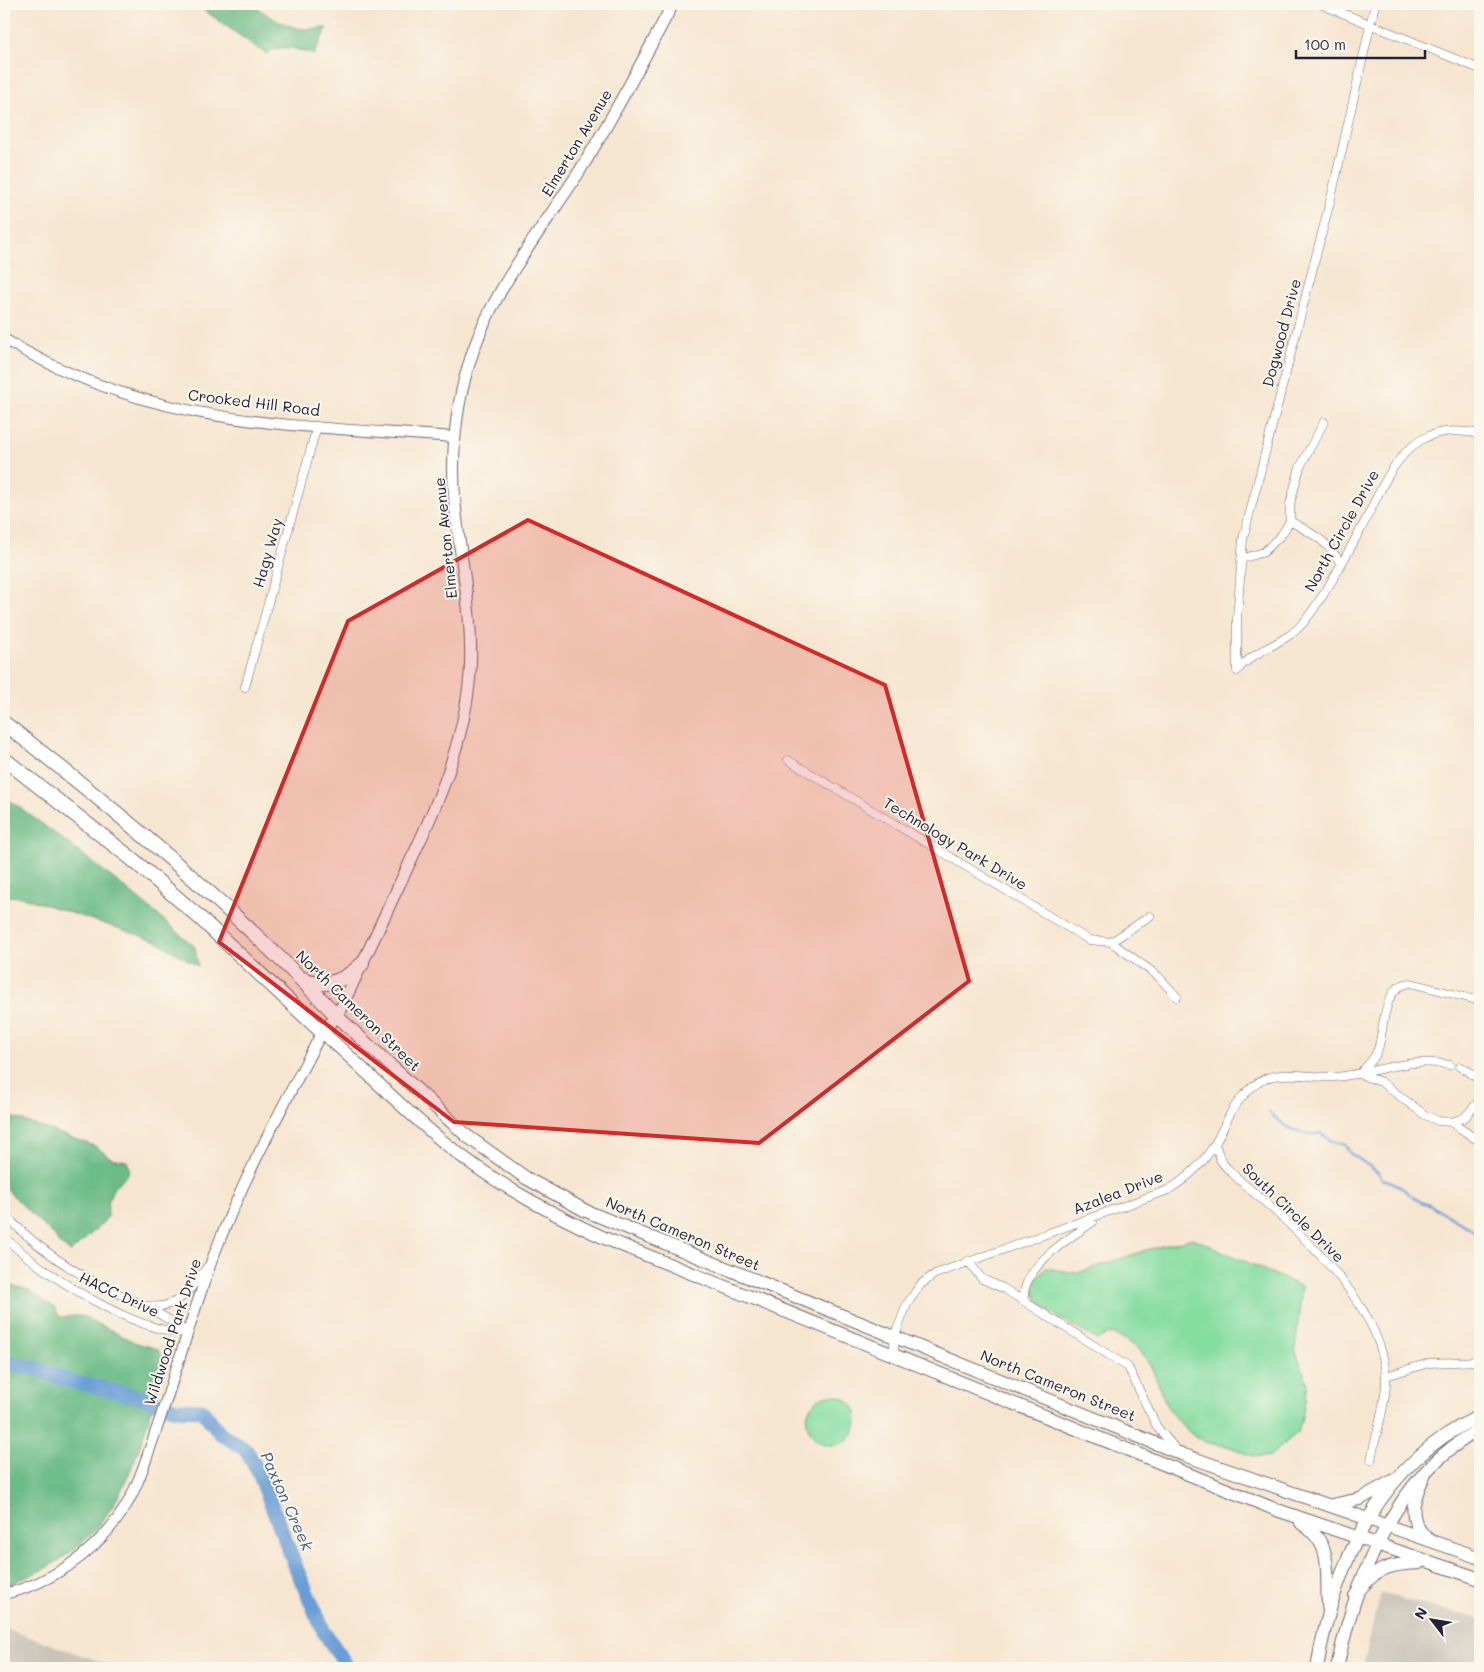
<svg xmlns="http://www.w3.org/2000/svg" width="1484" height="1672" font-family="Mali,sans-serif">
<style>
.industrial{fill:#cbc2b8}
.green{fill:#86dda0;stroke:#54806e}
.forest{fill:#6cbc86;stroke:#476f60}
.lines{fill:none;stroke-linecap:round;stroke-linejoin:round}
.stream{stroke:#699dd5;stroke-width:2.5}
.river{stroke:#699dd5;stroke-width:15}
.minor-casing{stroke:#6c666f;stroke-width:9}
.tertiary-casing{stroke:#6c666f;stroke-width:12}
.secondary-casing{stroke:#6c666f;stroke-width:13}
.primary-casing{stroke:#6c666f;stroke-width:14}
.trunk-casing{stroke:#6c666f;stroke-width:14}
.motorway-casing{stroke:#6c666f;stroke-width:16}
.minor{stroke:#fff;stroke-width:8}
.tertiary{stroke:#fff;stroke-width:10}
.secondary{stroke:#fff;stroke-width:11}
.primary{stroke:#fff;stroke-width:12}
.trunk{stroke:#fff;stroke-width:12}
.motorway{stroke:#fff;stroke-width:14}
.marked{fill:#d62828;fill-opacity:0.2;stroke:#d62828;stroke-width:4;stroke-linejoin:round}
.labels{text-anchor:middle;stroke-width:4;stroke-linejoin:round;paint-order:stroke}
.street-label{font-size:15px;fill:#22223b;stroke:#fbf7ec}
.water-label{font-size:16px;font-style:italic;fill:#425980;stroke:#fbf7ec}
</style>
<rect width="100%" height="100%" fill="#fbf7ec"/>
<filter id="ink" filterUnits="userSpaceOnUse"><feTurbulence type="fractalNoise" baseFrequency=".02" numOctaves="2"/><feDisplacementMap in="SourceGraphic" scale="10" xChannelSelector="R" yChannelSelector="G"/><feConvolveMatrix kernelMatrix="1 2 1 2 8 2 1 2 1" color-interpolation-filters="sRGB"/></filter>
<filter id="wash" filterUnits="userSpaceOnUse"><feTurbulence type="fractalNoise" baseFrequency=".0096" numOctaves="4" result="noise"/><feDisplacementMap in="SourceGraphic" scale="20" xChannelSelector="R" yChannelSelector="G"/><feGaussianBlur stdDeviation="1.12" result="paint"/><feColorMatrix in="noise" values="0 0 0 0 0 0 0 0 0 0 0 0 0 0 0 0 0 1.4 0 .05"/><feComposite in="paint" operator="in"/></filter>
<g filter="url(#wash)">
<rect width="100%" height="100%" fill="#f6e5cf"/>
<!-- industrial -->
<path class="industrial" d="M1380 1593 1480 1619V1668H1363Z
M4 1628 118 1668H4Z"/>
<!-- green -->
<path class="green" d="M1193 1238 1302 1287 1295 1350 1308 1384 1303 1413 1298 1432 1270 1456C1252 1460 1243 1451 1227 1446 1221 1444 1214 1445 1208 1443 1197 1440 1185 1429 1178 1421 1153 1394 1161 1356 1121 1338 1110 1332 1108 1333 1097 1340 1082 1330 1031 1307 1034 1287 1034 1280 1041 1274 1046 1268L1077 1273 1143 1251Z
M807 1420a25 25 0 1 1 50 0a25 25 0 1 1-50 0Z"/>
<!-- forest -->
<path class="forest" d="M195 4H251L279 22 301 29 327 28 314 55C298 50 282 42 266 54Z
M4 796C69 843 134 893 195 947L198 966 154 940 22 897 4 896Z
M4 1114 95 1146 111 1158 127 1161C134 1175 123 1177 115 1186 109 1194 107 1207 108 1216 104 1224 79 1244 71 1252L59 1244 55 1237 4 1187Z
M4 1267 6 1277 12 1285 29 1290 55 1308 59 1316C68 1319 75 1313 85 1317L134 1342 158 1349 162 1357H168C133 1463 124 1548 4 1585Z"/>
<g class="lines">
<!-- stream -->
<path class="stream" d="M1269 1112C1281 1125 1303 1138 1320 1133L1333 1142 1345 1144 1350 1153 1379 1173 1382 1179C1403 1183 1413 1202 1427 1204L1480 1234"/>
<!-- river -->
<path class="river" d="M4 1362 40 1370 66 1380 144 1398 175 1409 202 1410 220 1433 246 1450 259 1473 297 1570 324 1632 348 1668"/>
</g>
</g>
<g filter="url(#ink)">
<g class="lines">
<!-- minor casing -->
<g class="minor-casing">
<path id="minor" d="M1320 4 1480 69
M1290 521C1314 535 1326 539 1341 564
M1241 559 1264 552 1282 534 1290 521V504L1300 467 1324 422
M1237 671V619L1243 539 1332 194 1375 4
M1237 671C1254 649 1286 644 1304 622 1327 593 1344 559 1362 527 1378 497 1391 458 1421 440 1439 429 1461 430 1480 434
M245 687 317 426
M788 760 1089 940 1111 942 1150 916
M1111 942 1158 976 1177 997
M1460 1067 1467 1070 1480 1081
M1362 1071C1369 1064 1375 1058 1378 1049 1385 1030 1381 985 1411 983L1480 1001
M1359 1074 1381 1082 1425 1115 1438 1121 1451 1122 1480 1142
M1451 1122 1464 1118 1480 1100
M1215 1144 1221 1161 1227 1168C1242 1184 1259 1196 1275 1211 1320 1252 1383 1314 1386 1378 1387 1401 1375 1437 1371 1460
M4 1214C34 1245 71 1271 110 1290 138 1303 164 1314 188 1333
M4 1237C44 1274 132 1332 188 1333
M968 1261 982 1279 1003 1288 1128 1367 1157 1427 1174 1447
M1024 1301C1020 1268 1069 1238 1093 1222
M148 1306C178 1310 191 1289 207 1267
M894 1354V1338L907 1304 921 1284 935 1274 1168 1190C1188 1178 1204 1163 1216 1142 1225 1126 1231 1107 1245 1094 1252 1086 1263 1078 1274 1076 1293 1072 1314 1078 1334 1077 1374 1074 1410 1056 1450 1065
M1386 1376 1429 1363 1480 1361"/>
</g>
<!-- tertiary casing -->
<g class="tertiary-casing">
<path id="tertiary" d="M4 339C148 427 293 425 455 437
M4 1594C49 1584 90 1556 118 1518 137 1492 146 1459 157 1428 176 1372 192 1315 212 1260 242 1180 283 1106 322 1032"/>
</g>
<!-- secondary casing -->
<g class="secondary-casing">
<path id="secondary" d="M322 1032 337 1016C359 971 380 926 401 881 433 815 464 748 470 674 474 616 460 560 455 504 451 458 455 411 468 367 489 293 538 236 579 172 613 118 643 60 673 4"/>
</g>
<!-- primary casing -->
<g class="primary-casing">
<path id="primary" d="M1317 1668C1334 1564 1380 1462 1480 1416
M1337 1668C1356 1577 1394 1476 1480 1429"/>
</g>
<!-- trunk casing -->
<g class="trunk-casing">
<path id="trunk" d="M337 1016 467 1136 526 1178 586 1211 1184 1455 1480 1558
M322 1032C364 1068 402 1109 446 1144 495 1184 551 1214 609 1240L1277 1510 1480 1579
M1425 1474C1413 1499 1405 1520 1429 1540
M1332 1505 1360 1499 1394 1480
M1301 1523C1338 1547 1323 1576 1329 1611
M1355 1596C1374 1569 1387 1564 1419 1563"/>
</g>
<!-- motorway casing -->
<g class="motorway-casing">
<path id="motorway" d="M4 723C121 814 235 909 337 1016
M4 759 132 859 199 917 322 1032
M303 979C327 989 344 981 362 964"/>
</g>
<!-- minor -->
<use href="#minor" class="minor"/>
<!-- tertiary -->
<use href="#tertiary" class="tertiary"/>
<!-- secondary -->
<use href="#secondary" class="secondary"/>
<!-- primary -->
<use href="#primary" class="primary"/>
<!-- trunk -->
<use href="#trunk" class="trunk"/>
<!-- motorway -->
<use href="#motorway" class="motorway"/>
</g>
</g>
<!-- marked area -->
<path class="marked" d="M528 520 885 685 969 981 759 1143 454 1122 219 942 348 621Z"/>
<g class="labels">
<!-- street labels -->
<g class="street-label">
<text transform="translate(577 143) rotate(-59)" y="5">Elmerton Avenue</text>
<text transform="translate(1282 333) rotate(-75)" y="5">Dogwood Drive</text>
<text transform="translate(254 403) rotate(7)" y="5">Crooked Hill Road</text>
<text transform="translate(1342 531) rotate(-61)" y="5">North Circle Drive</text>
<text transform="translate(446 538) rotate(-96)" y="5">Elmerton Avenue</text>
<text transform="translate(268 553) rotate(-74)" y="5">Hagy Way</text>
<text transform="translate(955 844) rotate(31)" y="5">Technology Park Drive</text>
<text transform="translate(358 1011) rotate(44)" y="5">North Cameron Street</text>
<text transform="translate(1118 1193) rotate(-21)" y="5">Azalea Drive</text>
<text transform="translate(1293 1213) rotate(44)" y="5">South Circle Drive</text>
<text transform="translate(683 1234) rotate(23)" y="5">North Cameron Street</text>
<text transform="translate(119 1295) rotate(25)" y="5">HACC Drive</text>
<text transform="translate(173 1332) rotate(-72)" y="5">Wildwood Park Drive</text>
<text transform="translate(1058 1386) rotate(22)" y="5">North Cameron Street</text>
</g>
<!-- water labels -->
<g class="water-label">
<text transform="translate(287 1501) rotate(66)" y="6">Paxton Creek</text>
</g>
</g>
<!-- margin -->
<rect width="1484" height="1672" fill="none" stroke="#fbf7ec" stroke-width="20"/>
<!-- north arrow -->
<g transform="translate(1432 1620) rotate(301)" stroke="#fbf7ec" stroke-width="4" paint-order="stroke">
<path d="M0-4L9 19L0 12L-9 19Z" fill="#22223b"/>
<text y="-8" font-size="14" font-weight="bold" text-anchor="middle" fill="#22223b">N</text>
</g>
<!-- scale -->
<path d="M1296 50v8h129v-8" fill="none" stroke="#22223b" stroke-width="2.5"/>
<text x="1304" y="50" font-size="15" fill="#22223b" stroke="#fbf7ec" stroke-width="4" paint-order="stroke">100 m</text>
</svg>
